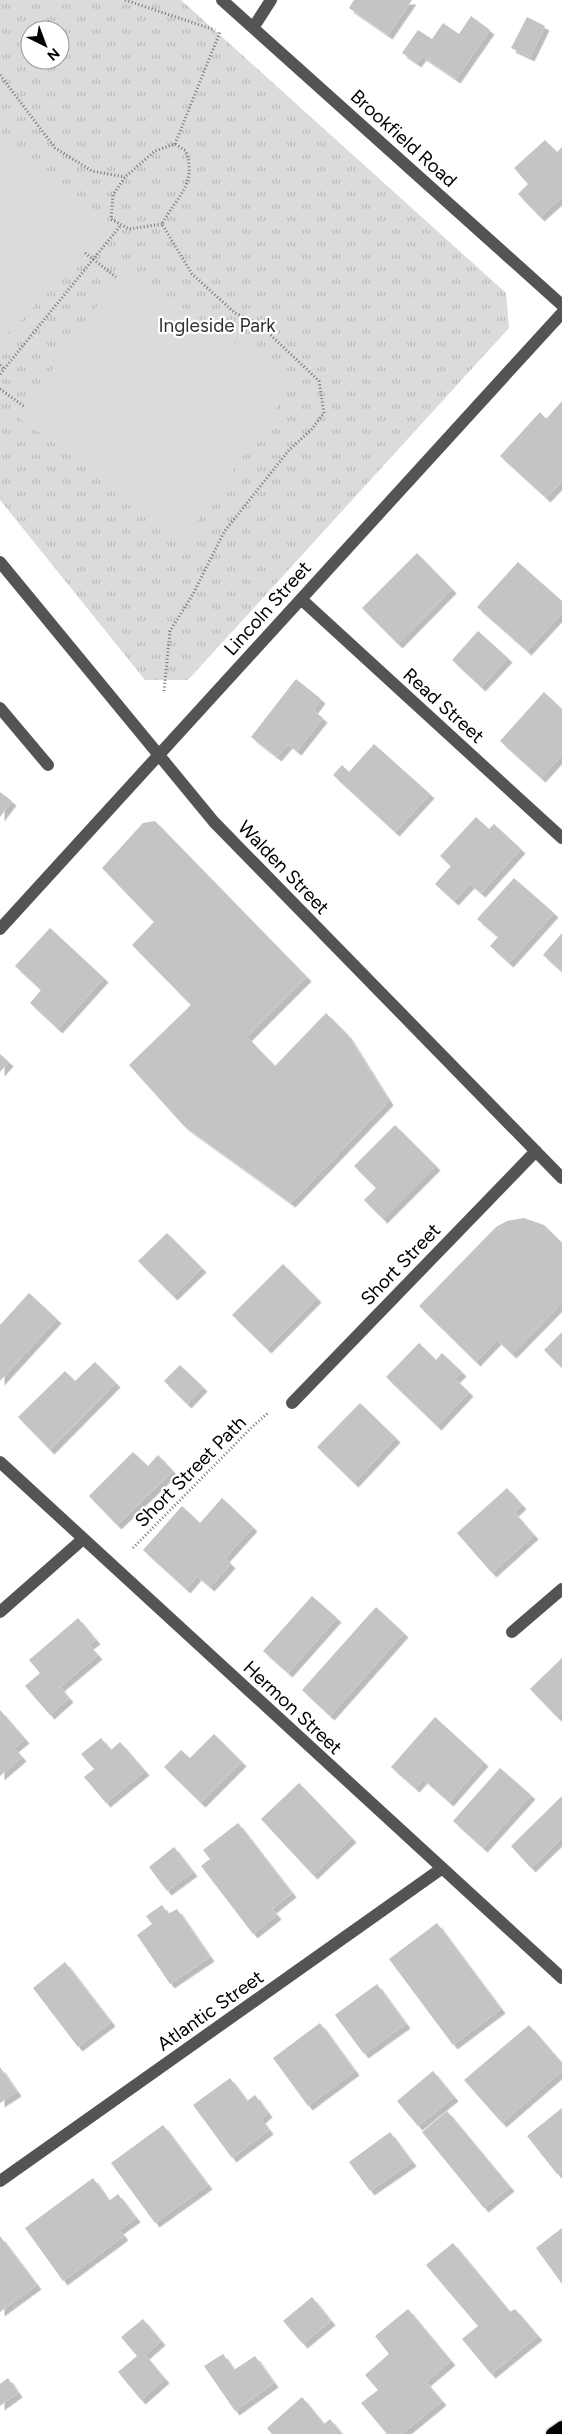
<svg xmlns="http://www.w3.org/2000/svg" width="562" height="2434" font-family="Figtree,sans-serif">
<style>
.grass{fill:url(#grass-tufts);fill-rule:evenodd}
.pitch{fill:#dbdbdb}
.building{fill:#c4c4c4;filter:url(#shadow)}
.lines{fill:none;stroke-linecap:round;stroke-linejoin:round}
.major-casing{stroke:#dbdbdb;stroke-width:15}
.path{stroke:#767676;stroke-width:3;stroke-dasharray:1 2.5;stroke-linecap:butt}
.minor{stroke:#545454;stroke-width:12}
.major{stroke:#000;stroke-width:12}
.labels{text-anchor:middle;stroke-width:4.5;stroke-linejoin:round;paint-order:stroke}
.street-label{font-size:19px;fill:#000;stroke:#fff}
.park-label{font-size:19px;fill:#323232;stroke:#fff}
</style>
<defs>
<pattern id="grass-tufts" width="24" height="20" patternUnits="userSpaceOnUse" patternTransform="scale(1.25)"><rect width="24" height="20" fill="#dbdbdb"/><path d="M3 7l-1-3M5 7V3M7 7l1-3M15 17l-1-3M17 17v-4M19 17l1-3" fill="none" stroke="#bababa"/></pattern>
<filter id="shadow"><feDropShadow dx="4.5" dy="4.5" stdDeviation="0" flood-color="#0004"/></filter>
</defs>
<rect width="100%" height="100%" fill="#fff"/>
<!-- grass -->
<path class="grass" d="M0 0H181L506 293 509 328 188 680H145L0 500ZM30 30H60V60H30Z"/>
<!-- pitch -->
<path class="pitch" d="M0 133 105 232 0 342Z
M124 267 293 384 187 536 18 418Z"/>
<!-- building -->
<path class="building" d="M354 0H412L388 35 349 8Z
M471 16 490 30 456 79 422 56 417 63 402 53 418 30 432 39 443 23 459 34Z
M527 17 545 26 530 57 511 48Z
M545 140 557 152 562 147V197L540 217 518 194 528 184 514 168Z
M562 401V481L546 498 500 456 540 412 546 419Z
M417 553 452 589 398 644 362 608Z
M518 562 562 601V613L527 651 477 607Z
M478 631 508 658 481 687 452 660Z
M296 679 321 699 313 710 323 718 297 751 288 744 277 757 251 737Z
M544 692 562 709V755L541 778 500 741Z
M374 744 430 794 395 832 333 775 342 765 349 772Z
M0 792 12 801 0 817Z
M476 817 489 829 494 824 521 849 481 893 470 884 454 901 435 884 451 866 440 856Z
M155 821 307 977 247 1037 275 1066 326 1013 347 1034 389 1101 291 1203 184 1126 129 1065 191 1005 132 945 154 922 102 868 143 823Z
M514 878 554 913 509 963 490 946 498 937 477 919Z
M50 928 104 978 58 1029 30 1003 41 990 15 966Z
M562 933V972L543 955Z
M0 1054 9 1062 0 1072Z
M395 1125 436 1166 383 1219 364 1200 376 1188 354 1166Z
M524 1218 544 1225 562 1243V1303L512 1354 497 1340 476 1362 419 1306 496 1227 507 1221Z
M167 1233 202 1268 173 1296 138 1261Z
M283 1264 317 1298 267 1349 232 1315Z
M29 1293 57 1319 0 1381V1325Z
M562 1332V1368L544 1350Z
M419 1343 436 1360 442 1353 462 1372 455 1379 469 1392 437 1426 386 1377Z
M95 1362 116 1383 50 1450 18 1417 65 1371 75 1381Z
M180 1365 203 1387 187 1404 164 1381Z
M360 1403 396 1438 354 1483 317 1447Z
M133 1452 148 1466 158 1455 173 1471 117 1525 89 1496Z
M507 1488 522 1505 514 1512 534 1535 492 1573 457 1533Z
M222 1498 253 1527 225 1558 231 1564 210 1587 197 1576 186 1589 143 1550 182 1506 200 1523Z
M312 1596 337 1618 288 1673 263 1651Z
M376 1607 404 1633 330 1716 302 1690Z
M78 1618 96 1640 89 1645 98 1655 60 1687 69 1698 50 1715 25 1686 40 1673 29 1660Z
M562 1658V1712L557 1717 530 1689Z
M0 1710 25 1739 14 1748 22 1757 0 1776Z
M435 1717 484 1762 449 1802 423 1779 415 1788 391 1767Z
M214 1734 242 1762 201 1803 164 1767 181 1750 190 1758Z
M101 1738 111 1750 120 1742 145 1771 106 1803 84 1777 94 1769 81 1754Z
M500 1768 531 1795 483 1848 453 1821Z
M299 1783 352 1838 313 1875 261 1819Z
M562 1796V1838L531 1868 511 1846Z
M238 1823 292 1893 272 1909 277 1915 253 1934 201 1866 210 1859 203 1850Z
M174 1847 193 1872 167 1891 149 1867Z
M162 1905 168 1914 177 1909 210 1957 170 1984 137 1935 152 1924 146 1916Z
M437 1923 501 2009 453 2045 389 1959Z
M65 1962 111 2022 78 2047 33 1988Z
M377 1984 406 2024 364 2054 335 2015Z
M320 2023 355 2071 308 2106 273 2058Z
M529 2025 562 2063V2071L502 2123 464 2080Z
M0 2067 17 2092 0 2103Z
M433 2071 454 2097 418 2126 397 2101Z
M230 2078 247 2101 255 2095 268 2113 261 2119 269 2130 232 2158 193 2105Z
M562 2108V2171L557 2174 527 2136Z
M447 2111 510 2187 484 2208 422 2132Z
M163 2125 208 2185 155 2223 111 2163Z
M390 2132 412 2162 370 2191 349 2162Z
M93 2178 109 2201 118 2194 136 2218 119 2230 124 2236 63 2281 25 2228Z
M562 2228V2284L536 2248Z
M0 2236 37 2285 0 2312Z
M453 2243 510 2312 515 2309 538 2336 491 2374 462 2339 478 2326 426 2265Z
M312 2297 331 2321 303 2344 283 2321Z
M408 2309 451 2361 426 2382 442 2401 402 2434H387L361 2403 378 2390 365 2375 389 2354 375 2336Z
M143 2319 161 2341 145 2355 165 2379 141 2400 118 2372 137 2356 121 2337Z
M223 2354 234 2370 255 2356 274 2383 235 2411 204 2366Z
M8 2378 18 2393 0 2406V2384Z
M302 2397 324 2424 330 2419 342 2434H272L267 2428Z"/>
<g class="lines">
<!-- major casing -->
<g class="major-casing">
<path id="major" d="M552 2434 562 2427"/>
</g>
<!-- path -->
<path class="path" d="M125 0 215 30
M0 75 55 148 92 171 125 177
M175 144 220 32
M162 224 129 229 111 219 113 195 125 177 155 151 175 144 186 151C197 185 177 196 162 224L192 274 235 313 259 324 319 381 324 413 311 430 289 450 224 532 193 594 170 631 164 691
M85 253 116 277
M0 365 4 369
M0 374 121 225
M0 389 25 407
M133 1548 251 1428 268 1413"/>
<!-- minor -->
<path class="minor" d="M222 0 562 305
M253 28 271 0
M0 562 214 822 562 1178
M301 599 562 838
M0 708 48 765
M0 929 562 313
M292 1403 536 1151
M0 1462 562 1978
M0 1612 83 1539
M512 1632 562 1589
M0 2181 441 1869"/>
<!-- major -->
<use href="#major" class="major"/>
</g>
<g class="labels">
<!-- street labels -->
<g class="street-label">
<text transform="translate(404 138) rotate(42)" y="7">Brookfield Road</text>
<text transform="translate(267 608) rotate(-48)" y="7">Lincoln Street</text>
<text transform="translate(444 705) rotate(42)" y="7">Read Street</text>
<text transform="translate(284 867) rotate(46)" y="7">Walden Street</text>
<text transform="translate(400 1264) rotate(-46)" y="7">Short Street</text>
<text transform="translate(190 1471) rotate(-45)" y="7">Short Street Path</text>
<text transform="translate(293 1707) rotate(43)" y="7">Hermon Street</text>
<text transform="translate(210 2010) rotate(-35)" y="7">Atlantic Street</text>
</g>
<!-- park labels -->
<g class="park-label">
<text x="217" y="332">Ingleside Park</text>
</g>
</g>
<!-- north arrow -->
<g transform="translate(45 45) rotate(138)"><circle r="24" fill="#ffffff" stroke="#999999"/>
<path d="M0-4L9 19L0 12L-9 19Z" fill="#000000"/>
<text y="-8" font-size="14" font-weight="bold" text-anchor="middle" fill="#000000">N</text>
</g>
</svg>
